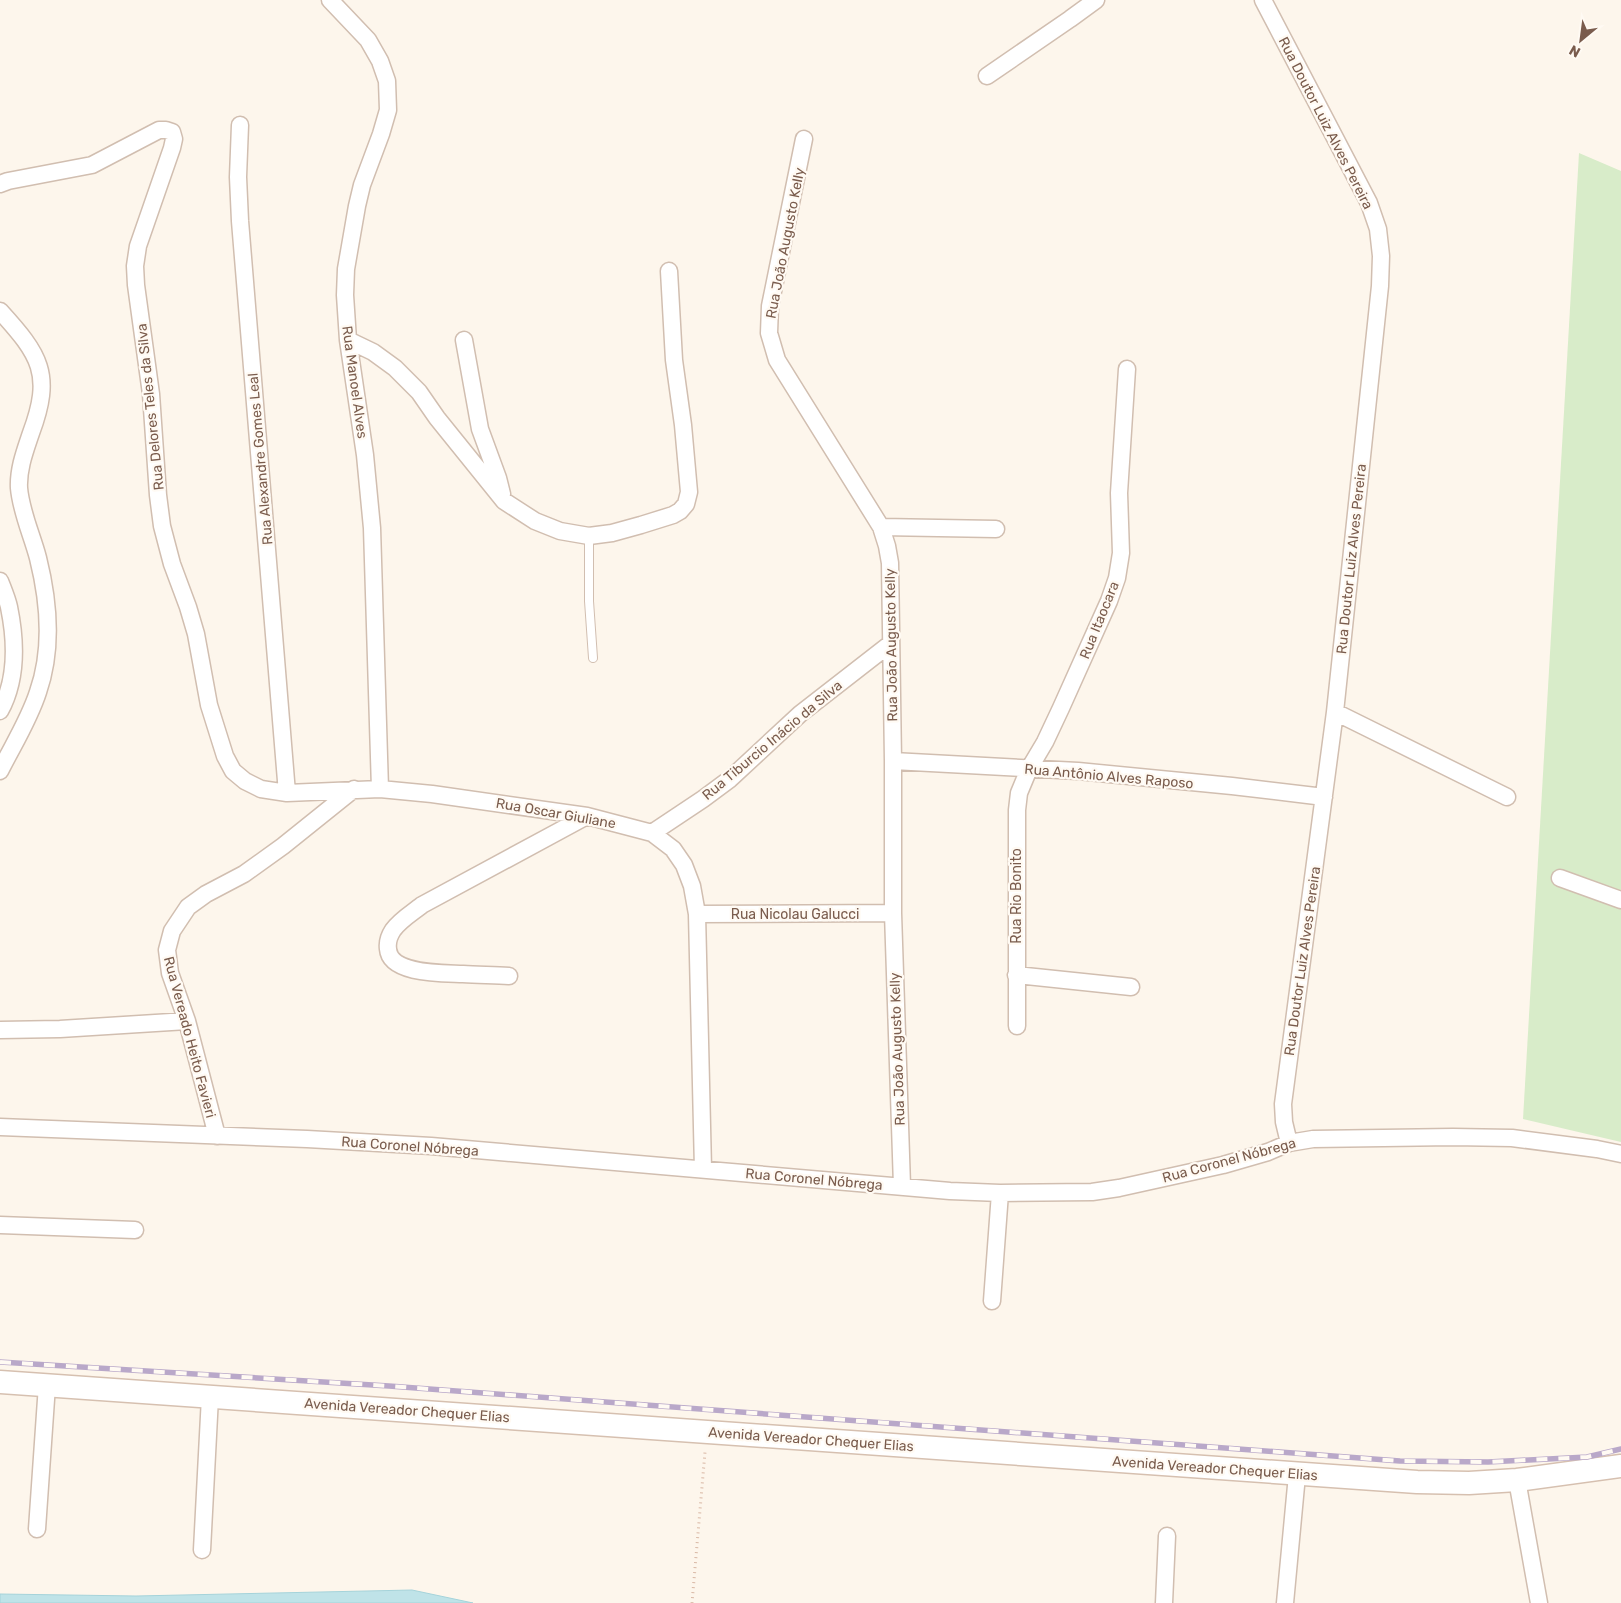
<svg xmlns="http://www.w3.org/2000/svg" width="1621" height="1603" font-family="Rubik,sans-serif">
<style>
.green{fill:#d8ecc9}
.water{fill:#bfe3e8;stroke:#a5d3da}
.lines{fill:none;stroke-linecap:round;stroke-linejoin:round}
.lane-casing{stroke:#d1beb0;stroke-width:10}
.street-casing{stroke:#d1beb0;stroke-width:19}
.secondary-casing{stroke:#d6c0b0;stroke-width:25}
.path{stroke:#d9b8a5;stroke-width:3;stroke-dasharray:1 4;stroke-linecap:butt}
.lane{stroke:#fff;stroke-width:8}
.street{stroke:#fff;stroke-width:16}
.secondary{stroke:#fff;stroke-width:22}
.rail-casing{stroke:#b9a8c9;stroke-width:5.5}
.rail{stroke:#fffaf3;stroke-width:4;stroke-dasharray:11;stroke-linecap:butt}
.labels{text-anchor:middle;stroke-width:4.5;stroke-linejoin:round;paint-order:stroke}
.street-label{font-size:14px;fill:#7a5c4d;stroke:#fffaf3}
</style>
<rect width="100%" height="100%" fill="#fdf6ec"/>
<!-- green -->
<path class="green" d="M1579 153 1621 171V1142L1523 1119Z"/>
<!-- water -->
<path class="water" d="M412 1590 473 1603H0V1594L136 1596Z"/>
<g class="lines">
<!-- lane casing -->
<g class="lane-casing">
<path id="lane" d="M589 536V601L593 658"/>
</g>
<!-- street casing -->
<g class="street-casing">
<path id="street" d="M330 0 368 40 380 61 387 81 388 110 381 134 362 185 357 206 346 269 345 295 348 340 365 455 372 528 380 789
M1263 0 1369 203 1378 229 1381 256 1380 286 1335 712 1283 1104 1284 1122 1289 1143
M987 76 1070 19 1096 0
M240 125 238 177 240 221 287 793
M804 139 770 306 769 333 777 360 881 527 887 546 890 563 893 761V913L902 1186
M0 184 8 181 92 165 159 130H166L172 132 174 139 172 148 138 246 135 266 136 285 151 394 158 495 162 526 172 564 188 607 196 634 209 705 225 756 233 771 245 781 261 789 287 793 380 789 432 794 587 816 652 833 673 849 684 865 692 886 697 914 703 1169
M0 311C40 355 53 374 31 433 25 451 18 469 19 488 21 512 32 535 38 558 49 602 53 649 38 692 29 720 13 745 0 771
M348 340 373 352 395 368 419 392 437 418 504 501 535 521 560 531 589 536 612 533 641 525 673 515 680 511 686 504 689 492 683 425 674 360 669 271
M464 340 480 429 498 478 502 494
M881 527 996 529
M0 581C3 589 7 598 9 607 16 641 17 680 0 711
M1335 712 1507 797
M893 761 1078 771 1232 786 1324 797
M652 833 703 799 730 779 800 714 890 644
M1560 878 1621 900
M697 914 893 913
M1016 975 1131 987
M509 976C494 975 478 975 463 974 444 973 390 975 388 949 387 942 389 936 393 930 400 920 412 913 422 905L587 816
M1017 1026V810L1019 793 1029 769 1045 742 1061 708 1109 601 1117 578 1121 553 1119 493 1127 369
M0 1030 60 1029 187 1021
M0 1127 307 1139 431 1146 950 1191 1000 1193 1092 1192 1119 1188 1223 1165 1268 1152 1289 1143 1313 1139 1453 1137 1512 1138 1597 1149 1621 1154
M217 1136 187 1021 170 973 167 950 172 931 188 907 206 894 244 874 283 846 354 789
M0 1225 135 1230
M992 1301 1000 1193
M1517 1480 1539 1603
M37 1529 47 1385
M202 1550 210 1397
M1164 1603 1167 1536
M1285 1603 1297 1475"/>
</g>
<!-- secondary casing -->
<g class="secondary-casing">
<path id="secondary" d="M0 1382 1417 1482 1469 1483 1517 1480 1621 1466"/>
</g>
<!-- path -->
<path class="path" d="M692 1603 705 1452"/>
<!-- lane -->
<use href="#lane" class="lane"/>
<!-- street -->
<use href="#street" class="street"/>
<!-- secondary -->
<use href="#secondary" class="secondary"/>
<!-- rail casing -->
<g class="rail-casing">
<path id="rail" d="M0 1362 389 1386 1400 1461 1488 1462 1587 1457 1621 1449"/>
</g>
<!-- rail -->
<use href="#rail" class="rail"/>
</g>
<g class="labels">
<!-- street labels -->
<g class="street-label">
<text transform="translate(1326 123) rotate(63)" y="5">Rua Doutor Luiz Alves Pereira</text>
<text transform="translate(785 243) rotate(-79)" y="5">Rua João Augusto Kelly</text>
<text transform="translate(355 382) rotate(82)" y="5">Rua Manoel Alves</text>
<text transform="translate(150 407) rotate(-96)" y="5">Rua Delores Teles da Silva</text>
<text transform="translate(260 459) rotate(-95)" y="5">Rua Alexandre Gomes Leal</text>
<text transform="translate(1351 559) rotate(-84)" y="5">Rua Doutor Luiz Alves Pereira</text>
<text transform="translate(1099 620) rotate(-68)" y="5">Rua Itaocara</text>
<text transform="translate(891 645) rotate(-91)" y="5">Rua João Augusto Kelly</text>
<text transform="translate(772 740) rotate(-40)" y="5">Rua Tiburcio Inácio da Silva</text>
<text transform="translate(1109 776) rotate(5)" y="5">Rua Antônio Alves Raposo</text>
<text transform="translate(556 813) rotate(10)" y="5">Rua Oscar Giuliane</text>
<text transform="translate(1016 896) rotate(-90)" y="5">Rua Rio Bonito</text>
<text x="795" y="919">Rua Nicolau Galucci</text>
<text transform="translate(1302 961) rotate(-82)" y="5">Rua Doutor Luiz Alves Pereira</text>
<text transform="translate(190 1037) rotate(75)" y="5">Rua Vereado Heito Favieri</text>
<text transform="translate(897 1049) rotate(-92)" y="5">Rua João Augusto Kelly</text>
<text transform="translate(410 1146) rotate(4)" y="5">Rua Coronel Nóbrega</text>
<text transform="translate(1229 1160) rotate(-15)" y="5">Rua Coronel Nóbrega</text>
<text transform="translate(814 1179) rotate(5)" y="5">Rua Coronel Nóbrega</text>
<text transform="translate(407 1410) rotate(4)" y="5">Avenida Vereador Chequer Elias</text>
<text transform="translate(811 1439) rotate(4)" y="5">Avenida Vereador Chequer Elias</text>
<text transform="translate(1215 1468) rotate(4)" y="5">Avenida Vereador Chequer Elias</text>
</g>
</g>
<!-- north arrow -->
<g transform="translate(1581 40) rotate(209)" stroke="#fffaf3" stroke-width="4" paint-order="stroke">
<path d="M0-4L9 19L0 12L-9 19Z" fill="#7a5c4d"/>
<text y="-8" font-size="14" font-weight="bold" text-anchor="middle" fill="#7a5c4d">N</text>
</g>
</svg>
